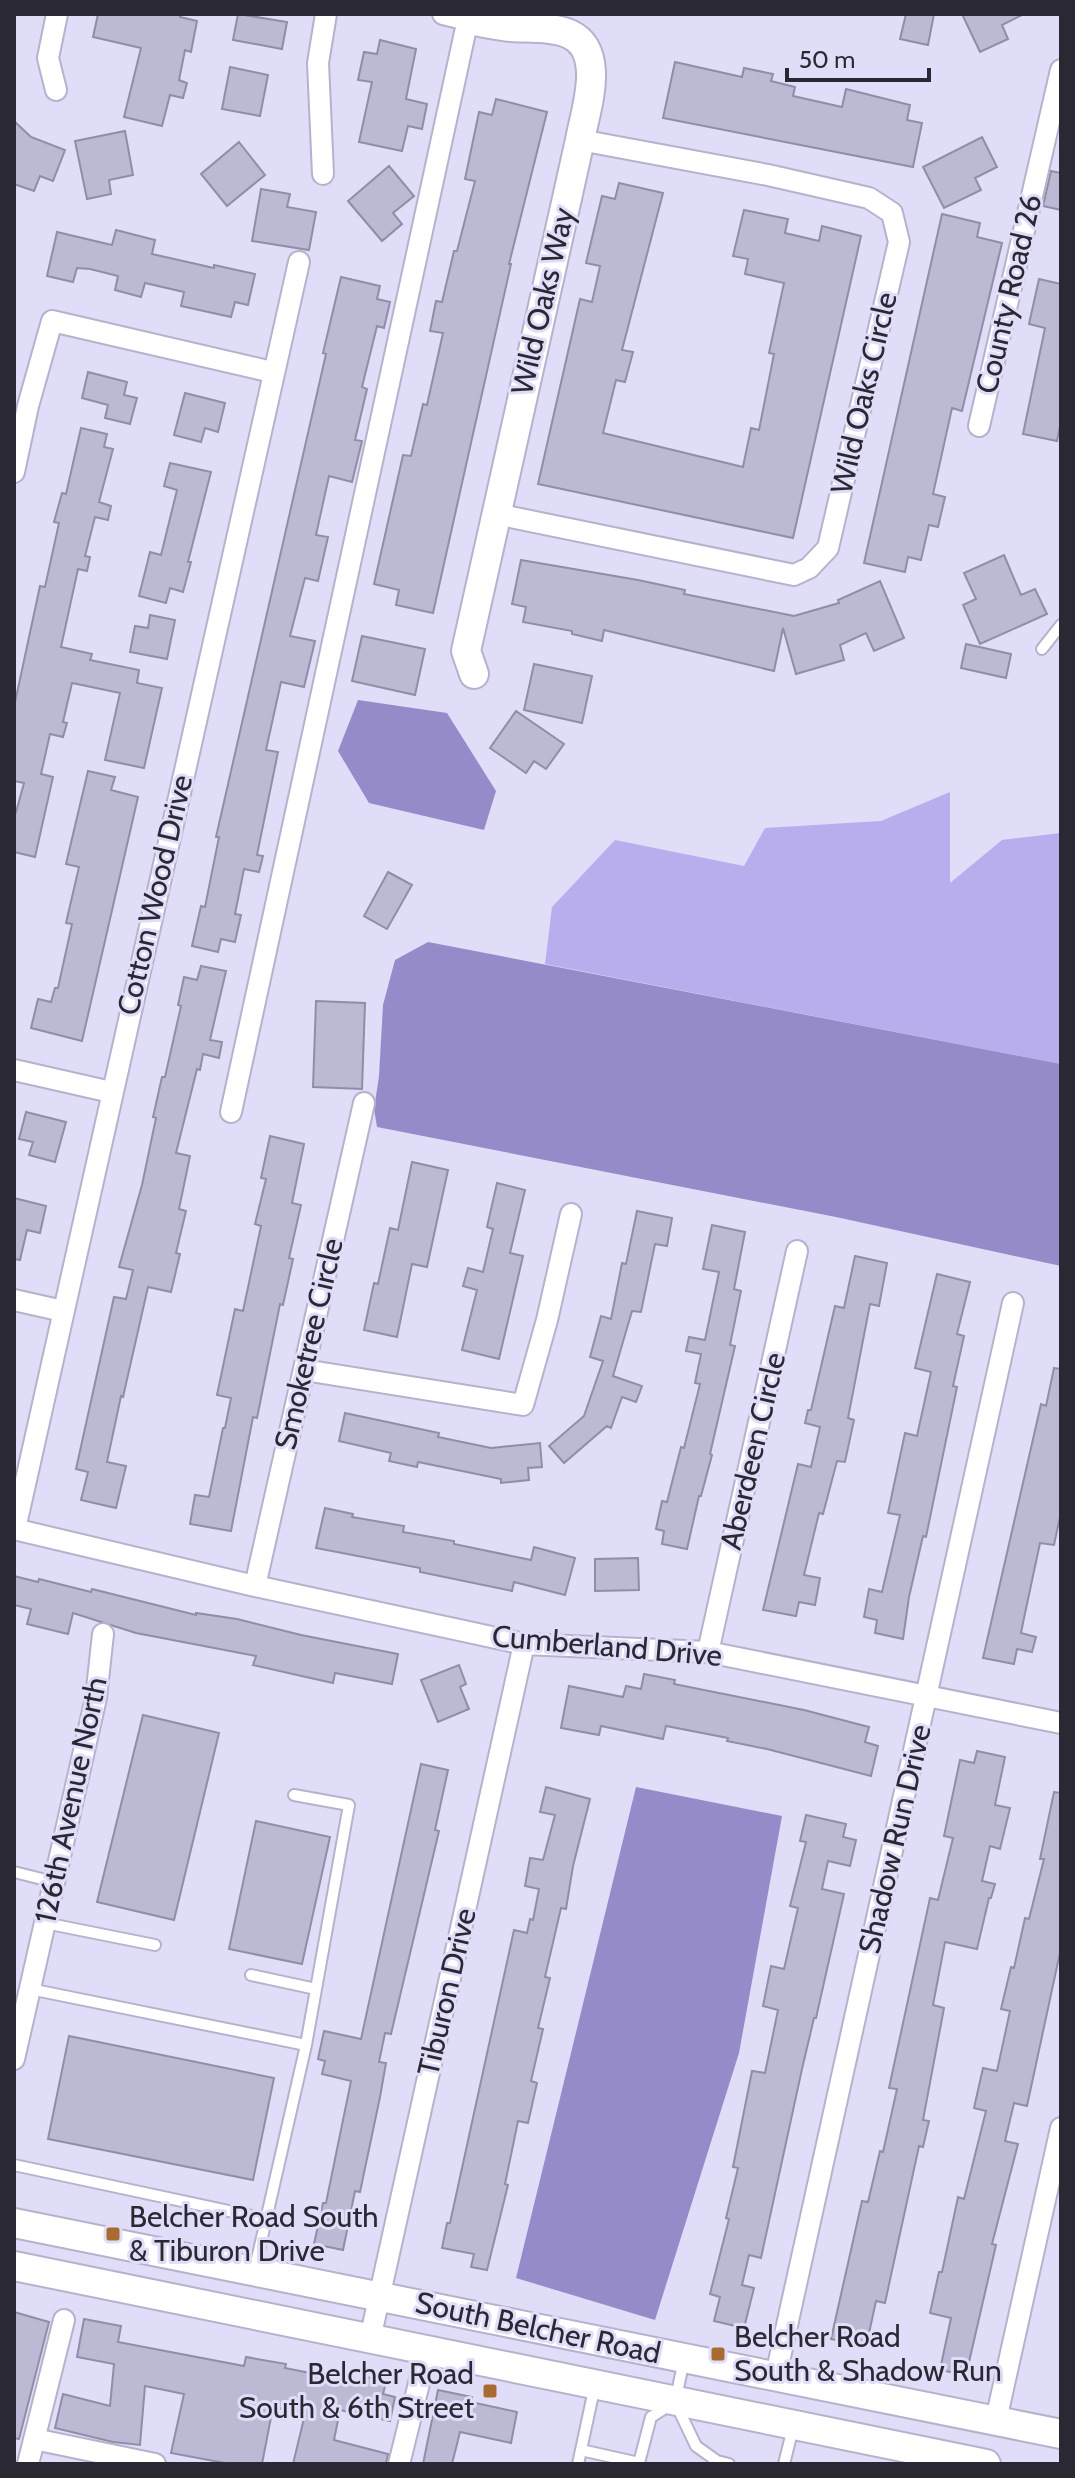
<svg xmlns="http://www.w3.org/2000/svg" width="1075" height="2478" font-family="Cabin,sans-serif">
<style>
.green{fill:#b8aeed}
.water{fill:#958bc9}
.building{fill:#bcb9d4;stroke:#908da7;stroke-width:2}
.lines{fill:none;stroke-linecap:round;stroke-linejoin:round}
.lane-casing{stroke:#b6b2cd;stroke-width:14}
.street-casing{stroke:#b6b2cd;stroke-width:24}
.secondary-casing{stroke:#b6b2cd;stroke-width:32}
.lane{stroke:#fff;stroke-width:10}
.street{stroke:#fff;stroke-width:20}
.secondary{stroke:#fff;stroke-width:28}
.poi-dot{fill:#aa6b31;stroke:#e0ddf9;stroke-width:3}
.labels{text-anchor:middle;stroke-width:6;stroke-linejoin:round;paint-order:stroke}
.street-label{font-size:30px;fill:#2a2933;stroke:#e0ddf9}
.poi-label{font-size:30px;fill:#2a2933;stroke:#e0ddf9;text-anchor:start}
</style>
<rect width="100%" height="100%" fill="#e0ddf9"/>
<!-- green -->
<path class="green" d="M950 792V883L1002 840 1061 833V1064L545 964 552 907 615 840 744 866 765 828 881 821Z"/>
<!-- water -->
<path class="water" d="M358 700 447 713 496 791 484 830 369 803 338 751Z
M428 942 1061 1064V1266L836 1217 377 1127 374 1109 379 1076 383 1005 395 960Z
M636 1787 782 1816 739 2053 655 2320 516 2278Z"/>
<!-- building -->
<path class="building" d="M98 14H180V17L197 21 191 52 185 50 179 80 187 83 183 98 170 95 162 126 124 117 141 48 93 37Z
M238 14 287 22 282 49 233 40Z
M906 14H934L928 45 900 39Z
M962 14H1024L1002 25 1008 39 980 52Z
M380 40 416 49 406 99 427 104 422 129 408 126 402 151 359 142 372 82 358 80 364 52 377 54Z
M675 62 742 77 744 68 773 74 771 81 795 87 793 96 842 107 846 89 910 105 907 120 922 123 913 167 663 118Z
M230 67 268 75 260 116 222 109Z
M496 99 547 112 509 264H511L433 613 396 605 399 590 374 584 403 455 411 456 423 404 427 405 443 333 430 331 436 301 442 302 454 251H457L475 181 465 179 479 112 492 115Z
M14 121 31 137 65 150 53 181 40 176 34 191 14 184Z
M125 131 133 175 109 180 111 194 87 199 75 141Z
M982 137 997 167 975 178 981 190 944 208 923 167Z
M239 142 265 175 227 206 201 174Z
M389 166 414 196 393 213 402 224 382 241 348 201Z
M1051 171 1061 173V210L1043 206Z
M619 183 663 193 622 350 633 352 625 382 616 380 603 433 743 467 751 428 759 430 774 354 769 353 784 283 745 274 748 259 733 256 744 210 788 219 785 233 819 241 822 226 861 236 793 538 538 484 580 299 592 302 600 266 586 263 602 196 615 199Z
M261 189 290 194 287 207 316 212 309 250 252 241Z
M942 214 980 223 977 237 1002 243 962 411 952 408 933 494 945 497 938 527 929 525 921 560 908 557 905 572 864 563Z
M116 230 155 240 152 254 214 268V265L255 274 248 305 235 302 231 317 181 306 184 292 145 283 141 297 115 290 118 276 90 269 77 268 73 282 47 276 57 232 112 245Z
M341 277 380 286 377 299 390 302 384 328 377 326 362 387 367 389 355 440 362 441 352 482 329 476 316 535 328 537 318 581 305 578 290 636 315 641 304 687 281 682 266 750 278 752 257 855 263 856 259 872 244 869 235 914 241 915 235 942 221 939 218 952 192 946 201 906 205 907 219 837H216L326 354 323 353Z
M1039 279 1061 284V421L1057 441 1023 434 1045 328 1029 324Z
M88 372 127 382 124 395 137 398 130 424 105 418 108 405 82 398Z
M185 393 225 403 218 432 205 428 201 442 174 435Z
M81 428 107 434 104 447 113 449 99 502 111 506 108 520 95 517 85 556 90 557 87 571 78 569 61 647 92 654 90 660 139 670 137 683 162 688 144 768 105 760 120 693 72 683 63 722 67 723 63 737 50 734 41 774 53 777 35 857 14 852V811L16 812 24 783 14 781V707L40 586 45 587 59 523 54 522 62 493 66 494Z
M170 463 211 472 188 562H191L183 592 170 588 166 603 139 596 150 552 161 555 177 490 164 486Z
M1004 555 1021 595 1035 589 1047 614 980 644 963 605 976 599 964 573Z
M521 560 638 580 685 590 684 594 794 616 839 603 838 600 880 581 904 638 874 651 866 633 840 645 844 660 796 674 783 628 774 671 604 630 602 641 572 634V631L523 622 526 607 512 604Z
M150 615 175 620 167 659 130 652 135 626 148 628Z
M362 636 425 649 415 695 352 681Z
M966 644 1011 654 1006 678 961 668Z
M534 664 592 676 582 723 524 710Z
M516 711 564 744 546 769 534 761 526 773 490 748Z
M88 771 115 777 111 790 138 797 82 1041 31 1028 38 999 51 1002 55 988H58L72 924 66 923 79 867 66 864Z
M388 872 412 885 387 929 364 916Z
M201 966 226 971 210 1040 222 1042 219 1058 203 1054 200 1070 197 1069 176 1153 190 1156 179 1209 186 1211 176 1253 180 1254 171 1292 148 1287 123 1397 121 1396 107 1462 126 1466 116 1508 81 1500 88 1472 76 1469 114 1297 126 1299 133 1270 119 1267 142 1185 156 1118 153 1117 162 1077H165L181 1006 178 1005 184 977 197 980Z
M316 1001 365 1003 362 1089 313 1087Z
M26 1112 66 1122 55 1162 29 1155 33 1142 19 1139Z
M270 1136 304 1144 292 1203 301 1205 289 1258 293 1259 283 1305 280 1304 257 1418 253 1417 231 1531 190 1524 195 1495 209 1497 223 1428H225L231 1398 217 1395 235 1309 243 1311 261 1226 255 1224 266 1179 261 1178Z
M412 1162 448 1170 427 1267 412 1264 397 1337 364 1330 374 1283 378 1284 390 1228 398 1230Z
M497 1183 525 1190 510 1253 523 1256 499 1359 462 1350 477 1290 463 1286 468 1268 483 1272 493 1229 487 1227Z
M14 1198 46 1206 40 1233 27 1230 20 1260 14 1259Z
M637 1211 672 1218 667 1246 655 1244 641 1312 632 1311 613 1376 642 1386 636 1402 622 1397 611 1428 607 1426 564 1463 549 1446 584 1416 603 1361 590 1357 601 1316 611 1319 622 1263 626 1264Z
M712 1225 745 1232 734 1289 741 1291 730 1345 735 1346 710 1454 712 1455 701 1496H699L687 1549 662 1544 664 1531 656 1529 662 1501 667 1502 681 1447 684 1448 700 1384 695 1383 701 1354 686 1351 689 1337 705 1340 719 1272 703 1269Z
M855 1256 887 1263 879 1306 870 1304 848 1418 854 1420 845 1462 837 1461 823 1514 819 1513 804 1575 820 1578 815 1605 799 1602 796 1616 763 1610 798 1464 811 1467 820 1427 805 1423 808 1410H811L835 1306 844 1308Z
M937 1274 970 1282 957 1334 964 1336 953 1386 957 1387 926 1537 923 1536 909 1597 903 1639 875 1633 877 1620 864 1617 869 1589 882 1592 900 1515 888 1513 905 1433 917 1436 931 1372 915 1368Z
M1054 1368 1061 1369V1512L1054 1545 1040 1543 1024 1618 1021 1633 1036 1637 1032 1652 1017 1649 1014 1664 983 1658 1041 1404 1046 1406Z
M345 1413 439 1433 438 1437 491 1448 540 1443 542 1467 528 1468 529 1480 501 1483V1479L418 1462 417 1467 389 1461 391 1453 339 1441Z
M325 1508 353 1514 352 1517 404 1526 403 1532 454 1541V1544L531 1560 534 1547 575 1558 565 1595 514 1582 512 1591 420 1572V1568L316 1548Z
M638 1558 639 1590 595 1591V1559Z
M14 1576 38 1582 39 1579 91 1592 92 1589 196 1615V1613L237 1619 301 1635 398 1654 392 1684 335 1673 333 1683 306 1677 253 1665 256 1656 136 1633 73 1613 68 1634 27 1624 31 1609 14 1605Z
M459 1665 466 1684 460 1687 469 1709 438 1722 421 1680Z
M644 1674 675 1680 674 1684 804 1710 869 1727 865 1742 878 1746 871 1776 767 1749 727 1741 728 1738 666 1726 663 1739 601 1726 599 1735 561 1728 569 1686 623 1697 626 1686 641 1689Z
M143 1715 219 1733 174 1920 97 1902Z
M977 1751 1005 1757 995 1805 1010 1808 1000 1849 990 1846 982 1881 995 1884 991 1898H989L977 1949 945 1942 933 2005 944 2008 923 2120 929 2121 923 2147 919 2146 885 2303 876 2301 866 2347 831 2339 862 2201 868 2202 880 2151 883 2152 897 2089 889 2088 930 1898 938 1900 953 1838 944 1836 960 1760 974 1763Z
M421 1764 448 1770 435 1830 439 1831 391 2034 385 2033 379 2062 386 2063 380 2097 360 2192 355 2191 343 2250 314 2244 323 2203H326L351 2081 322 2074 325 2061 318 2059 324 2031 361 2039Z
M546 1787 590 1799 573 1866 566 1909 561 1908 545 1977 550 1978 538 2028 543 2029 531 2081 537 2083 528 2123 518 2121 505 2184 508 2185 487 2270 471 2267 474 2254 442 2248 447 2223H450L514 1930 527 1933 530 1919 533 1920 539 1889 525 1886 530 1858 543 1860 555 1815 540 1812Z
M1054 1792 1061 1793V1948L1027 2106 1014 2103 1005 2141 1018 2144 992 2244 996 2245 966 2375 940 2370 951 2318 930 2313 939 2272H942L958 2197 964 2199 986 2111 974 2108 983 2068 997 2071 1010 2011 1001 2009 1011 1967 1014 1968 1025 1918 1029 1919 1044 1859H1040Z
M806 1815 846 1824 843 1837 856 1840 850 1866 828 1861 822 1889 844 1894 816 2018H814L802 2069 761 2258 749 2255 742 2285 754 2288 744 2328 714 2321 720 2297 710 2294 729 2219 726 2218 738 2168 733 2167 752 2071 765 2073 778 2010 763 2006 771 1966 784 1969 798 1908 790 1906 806 1842 800 1841Z
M256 1821 330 1837 302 1964 229 1949Z
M69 2036 274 2078 253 2180 48 2139Z
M14 2312 49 2322 19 2439 14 2438Z
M84 2319 121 2326 118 2342 244 2366 246 2357 286 2364 285 2368 361 2383 363 2376 386 2382 383 2394 395 2397 390 2421 340 2410 334 2440 388 2454 386 2464H293L305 2414 273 2407 262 2464H230L171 2453 184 2394 145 2386 140 2445 113 2442 55 2428 63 2394 110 2406 114 2364 77 2357Z
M438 2390 472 2397 471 2402 517 2412 511 2443 460 2432 452 2464H423Z"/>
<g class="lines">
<!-- lane casing -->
<g class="lane-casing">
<path id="lane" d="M1042 649 1061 625
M294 1795 349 1805 306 2045
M14 1872 54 1882
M45 1923 155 1945
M251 1975 316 1989
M30 1989 306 2045 255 2268
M14 2165 266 2219
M684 2360 675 2402 696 2446 717 2461 729 2464
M595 2385 581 2450 639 2463 651 2417 670 2405
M578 2464 581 2450
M784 2464 793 2428"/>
</g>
<!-- street casing -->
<g class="street-casing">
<path id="street" d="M443 14 468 20
M56 90 48 58 57 14
M323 174 318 63 326 14
M979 426 1061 70
M14 472 28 406 52 321 272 372
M496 514 794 575 809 568 828 548 899 242 892 213 869 198 768 175 580 140
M14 1070 111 1092
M231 1112 469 14
M14 1300 63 1311
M304 1370 523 1405 547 1320 571 1214
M14 1529 255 1586 524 1644 708 1652 1061 1723
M15 1529 299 262
M255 1586 364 1103
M708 1652 797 1251
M14 2059 96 1698 103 1634
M370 2339 524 1644
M776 2375 1013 1303
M996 2420 1061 2128
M34 2439 155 2464
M28 2464 64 2320
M399 2464 427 2351"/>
</g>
<!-- secondary casing -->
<g class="secondary-casing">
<path id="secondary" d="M468 20C482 22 497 26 511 27 547 29 589 23 591 72 592 94 584 119 580 140L466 651 474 674
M14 2223 1061 2434
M14 2266 986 2464"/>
</g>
<!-- lane -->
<use href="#lane" class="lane"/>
<!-- street -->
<use href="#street" class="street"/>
<!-- secondary -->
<use href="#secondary" class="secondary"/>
</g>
<!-- markers -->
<g class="poi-dot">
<rect x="105" y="2226" width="16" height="16" rx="4"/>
<rect x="710" y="2346" width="16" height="16" rx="4"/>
<rect x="482" y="2383" width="16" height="16" rx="4"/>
</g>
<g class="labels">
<!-- street labels -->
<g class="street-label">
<text transform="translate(1009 294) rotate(-77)" y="10">County Road 26</text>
<text transform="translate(543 301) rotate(-77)" y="10">Wild Oaks Way</text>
<text transform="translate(864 393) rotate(-77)" y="10">Wild Oaks Circle</text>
<text transform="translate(155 895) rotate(-77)" y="10">Cotton Wood Drive</text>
<text transform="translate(309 1344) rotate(-77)" y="10">Smoketree Circle</text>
<text transform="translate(753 1451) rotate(-77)" y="10">Aberdeen Circle</text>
<text transform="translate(607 1646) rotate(5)" y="10">Cumberland Drive</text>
<text transform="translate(71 1800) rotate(-78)" y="10">126th Avenue North</text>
<text transform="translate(895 1839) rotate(-77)" y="10">Shadow Run Drive</text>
<text transform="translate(447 1992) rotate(-77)" y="10">Tiburon Drive</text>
<text transform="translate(538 2328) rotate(12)" y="10">South Belcher Road</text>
</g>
<!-- poi labels -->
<g class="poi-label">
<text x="129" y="2227">Belcher Road South<tspan x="129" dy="34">&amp; Tiburon Drive</tspan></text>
<text x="734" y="2347">Belcher Road<tspan x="734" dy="34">South &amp; Shadow Run</tspan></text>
<text x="474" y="2384" text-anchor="end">Belcher Road<tspan x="474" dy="34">South &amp; 6th Street</tspan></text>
</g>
</g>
<!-- border -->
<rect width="1075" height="2478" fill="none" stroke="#2a2933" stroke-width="32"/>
<!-- scale -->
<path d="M787 68v12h142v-12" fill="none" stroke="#2a2933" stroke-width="4"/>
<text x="799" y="68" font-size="24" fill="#2a2933" stroke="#e0ddf9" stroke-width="6" paint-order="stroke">50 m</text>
</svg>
